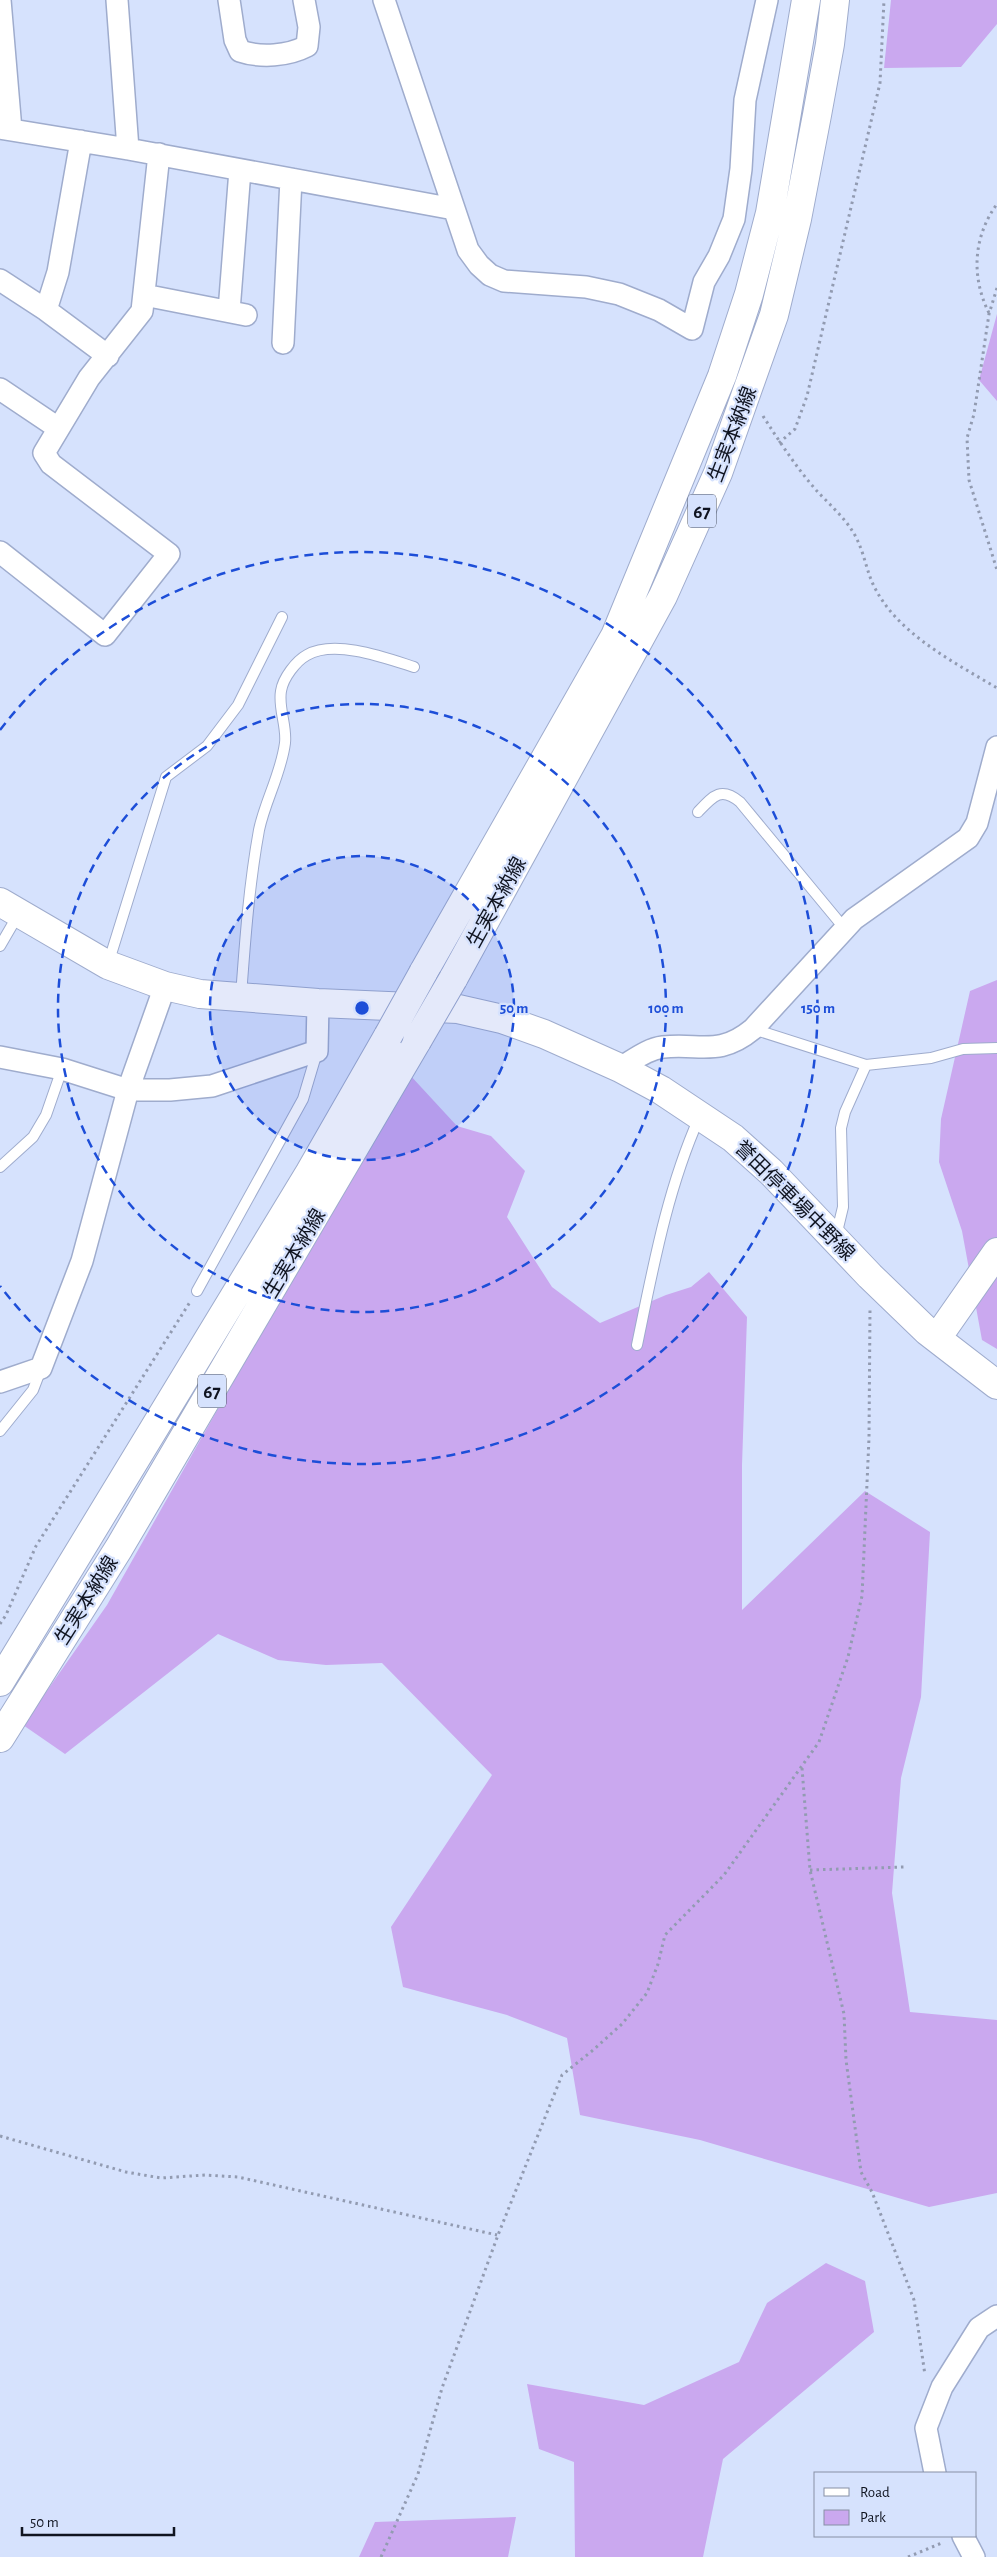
<svg xmlns="http://www.w3.org/2000/svg" width="997" height="2557" font-family="'Alegreya Sans','Noto Sans JP',sans-serif">
<style>
.green{fill:#caa8ef}
.lines{fill:none;stroke-linecap:round;stroke-linejoin:round}
.lane-casing{stroke:#9faccd;stroke-width:12}
.street-casing{stroke:#9faccd;stroke-width:24}
.secondary-casing{stroke:#9faccd;stroke-width:30}
.primary-casing{stroke:#9faccd;stroke-width:30}
.path{stroke:#929bb1;stroke-width:3;stroke-dasharray:2.5 4;stroke-linecap:butt}
.lane{stroke:#fff;stroke-width:10}
.street{stroke:#fff;stroke-width:21}
.secondary{stroke:#fff;stroke-width:28}
.primary{stroke:#fff;stroke-width:28}
.primary-bridge-casing{stroke:#9faccd;stroke-width:30;stroke-linecap:butt}
.primary-bridge{stroke:#fff;stroke-width:28}
.ring{fill:none;stroke:#1d4ed8;stroke-width:2.5;stroke-dasharray:9 6}
.labels{text-anchor:middle;stroke-width:4.5;stroke-linejoin:round;paint-order:stroke}
.shield{fill:#d6e2fd;stroke:#4b5262;stroke-width:1}
.shield-label{font-size:19px;font-weight:bold;fill:#101420}
.street-label{font-size:20px;fill:#101420;stroke:#d6e2fd}
.centre{fill:#1d4ed8;stroke:#d6e2fd;stroke-width:2.5}
.ring-label{font-size:15px;text-anchor:middle;font-weight:bold;fill:#1d4ed8;stroke:#d6e2fd;stroke-width:4.5;stroke-linejoin:round;paint-order:stroke}
</style>
<rect width="100%" height="100%" fill="#d6e2fd"/>
<!-- green -->
<path class="green" d="M891 0H997V24L961 67 884 68Z
M997 314V401L979 380Z
M997 980V1349L982 1340 962 1231 939 1162 941 1119 970 991Z
M397 1061 457 1126 491 1136 525 1171 507 1217 552 1287 600 1323 666 1295 691 1287 709 1272 747 1317 742 1465V1610L865 1491 930 1532 921 1697 901 1778 892 1893 910 2012 997 2020V2193L929 2207 700 2140 580 2115 567 2038 507 2015 403 1987 391 1927 492 1775 382 1663 326 1665 278 1660 218 1634 65 1754 23 1725 107 1605 315 1237Z
M826 2263 865 2281 874 2332 723 2459 703 2557H575L574 2462 539 2449 527 2384 644 2405 739 2362 767 2303Z
M516 2517 508 2557H359L375 2522Z"/>
<g class="lines">
<!-- lane casing -->
<g class="lane-casing">
<path id="lane" d="M698 812C713 796 721 786 740 802L845 929
M0 946 18 915
M108 964 166 777 207 746 238 705 282 617
M241 996C245 941 249 885 259 830 265 801 281 774 285 743 287 726 278 708 281 691 283 678 296 661 307 655 335 639 386 658 414 667
M753 1029 866 1065 931 1058 963 1049 997 1048
M0 1167 33 1137 46 1115 62 1069
M836 1236 843 1207 841 1128 845 1112 866 1065
M197 1291 303 1099 317 1052
M637 1345C653 1268 667 1190 699 1118
M0 1431 33 1390 41 1369"/>
</g>
<!-- street casing -->
<g class="street-casing">
<path id="street" d="M0 0 11 130
M117 0 128 149
M229 0 235 40 240 51C261 58 288 56 307 46L309 27 304 0
M384 0 468 250 479 265 490 275 504 281 586 287 619 294 659 310 692 329 704 282 719 256 734 219 741 169 745 100 767 0
M0 128 128 149 454 209
M0 280 46 310 108 356
M144 295 246 315
M46 310 58 272 81 141
M229 311 240 170
M283 343 291 179
M0 389 58 428
M0 552 105 635 169 554 51 464 44 453 89 378 142 311 159 154
M0 1057 62 1069 128 1090H170L212 1086 317 1051 318 1003
M620 1068C634 1060 647 1049 663 1047 701 1043 719 1057 753 1029L854 919 968 838 977 823 997 747
M0 1382 41 1368 82 1261 128 1090 165 986
M935 2473 926 2428 942 2387 979 2328 997 2316
M963 2536 974 2557"/>
</g>
<!-- secondary casing -->
<g class="secondary-casing">
<path id="secondary" d="M0 902 108 965 165 986 200 994 318 1003 458 1009 502 1019 544 1034 620 1068 661 1090 733 1138 771 1172 870 1276 927 1331 997 1385
M937 1338 997 1252"/>
</g>
<!-- primary casing -->
<g class="primary-casing">
<path id="primary" d="M423 973 615 636 722 376 749 294 770 213 806 0
M453 979 663 596 718 473 774 315 797 219 817 115 830 44 835 0
M0 1682 310 1172 388 1036
M0 1738 119 1548 417 1041"/>
</g>
<!-- path -->
<path class="path" d="M997 288 989 314 974 414 967 438 969 480 997 570
M989 313C971 277 973 237 997 204
M763 416C779 441 796 467 816 490 828 503 844 517 853 532 863 548 865 565 872 582 894 632 952 661 997 688
M779 443 795 429 807 396 880 83 884 0
M0 1624 6 1615 36 1546 190 1302
M802 1768 810 1870 844 2014 846 2060 861 2172 872 2192 914 2300 925 2375
M810 1870 904 1867
M0 2136 126 2172 161 2178 205 2175 238 2177 497 2235
M381 2557 418 2474 442 2388 498 2235 562 2075 592 2051 622 2024 647 1993 658 1964 665 1935 724 1875 819 1742 848 1657 862 1596 869 1438 870 1309
M908 2557 944 2542"/>
<!-- lane -->
<use href="#lane" class="lane"/>
<!-- street -->
<use href="#street" class="street"/>
<!-- secondary -->
<use href="#secondary" class="secondary"/>
<!-- primary -->
<use href="#primary" class="primary"/>
<!-- primary-bridge casing -->
<g class="primary-bridge-casing">
<path id="primary-bridge" d="M388 1036 423 973
M417 1041 453 979"/>
</g>
<!-- primary-bridge -->
<use href="#primary-bridge" class="primary-bridge"/>
</g>
<!-- distance rings -->
<circle cx="362" cy="1008" r="152" fill="#1d4ed8" fill-opacity=".12"/>
<g class="ring">
<circle cx="362" cy="1008" r="152"/>
<circle cx="362" cy="1008" r="304"/>
<path d="M0 730A456 456 0 1 1 0 1286"/>
</g>
<g class="labels">
<!-- shield labels -->
<g class="shield">
<rect x="688" y="494.5" width="28" height="33" rx="4"/>
<rect x="198" y="1374.5" width="28" height="33" rx="4"/>
</g>
<g class="shield-label">
<text x="702" y="518">67</text>
<text x="212" y="1398">67</text>
</g>
<!-- street labels -->
<g class="street-label">
<text transform="translate(732 434) rotate(-69)" y="7">生実本納線</text>
<text transform="translate(496 902) rotate(-61)" y="7">生実本納線</text>
<text transform="translate(795 1200) rotate(45)" y="7">誉田停車場中野線</text>
<text transform="translate(294 1253) rotate(-59)" y="7">生実本納線</text>
<text transform="translate(86 1600) rotate(-58)" y="7">生実本納線</text>
</g>
</g>
<circle cx="362" cy="1008" r="8" class="centre"/>
<g class="ring-label">
<text x="514" y="1013">50 m</text>
<text x="666" y="1013">100 m</text>
<text x="818" y="1013">150 m</text>
</g>
<!-- legend -->
<rect x="814" y="2472" width="162" height="65" fill="#d6e2fd" stroke="#8790a5"/>
<rect x="824" y="2488" width="25" height="8" fill="#ffffff" stroke="#8790a5"/>
<text x="860" y="2497" font-size="15" fill="#101420">Road</text>
<rect x="824" y="2510" width="25" height="15" fill="#caa8ef" stroke="#8790a5"/>
<text x="860" y="2522" font-size="15" fill="#101420">Park</text>
<!-- scale -->
<path d="M22 2527v8h152v-8" fill="none" stroke="#101420" stroke-width="2.5"/>
<text x="30" y="2527" font-size="15" fill="#101420" stroke="#d6e2fd" stroke-width="4" paint-order="stroke">50 m</text>
</svg>
